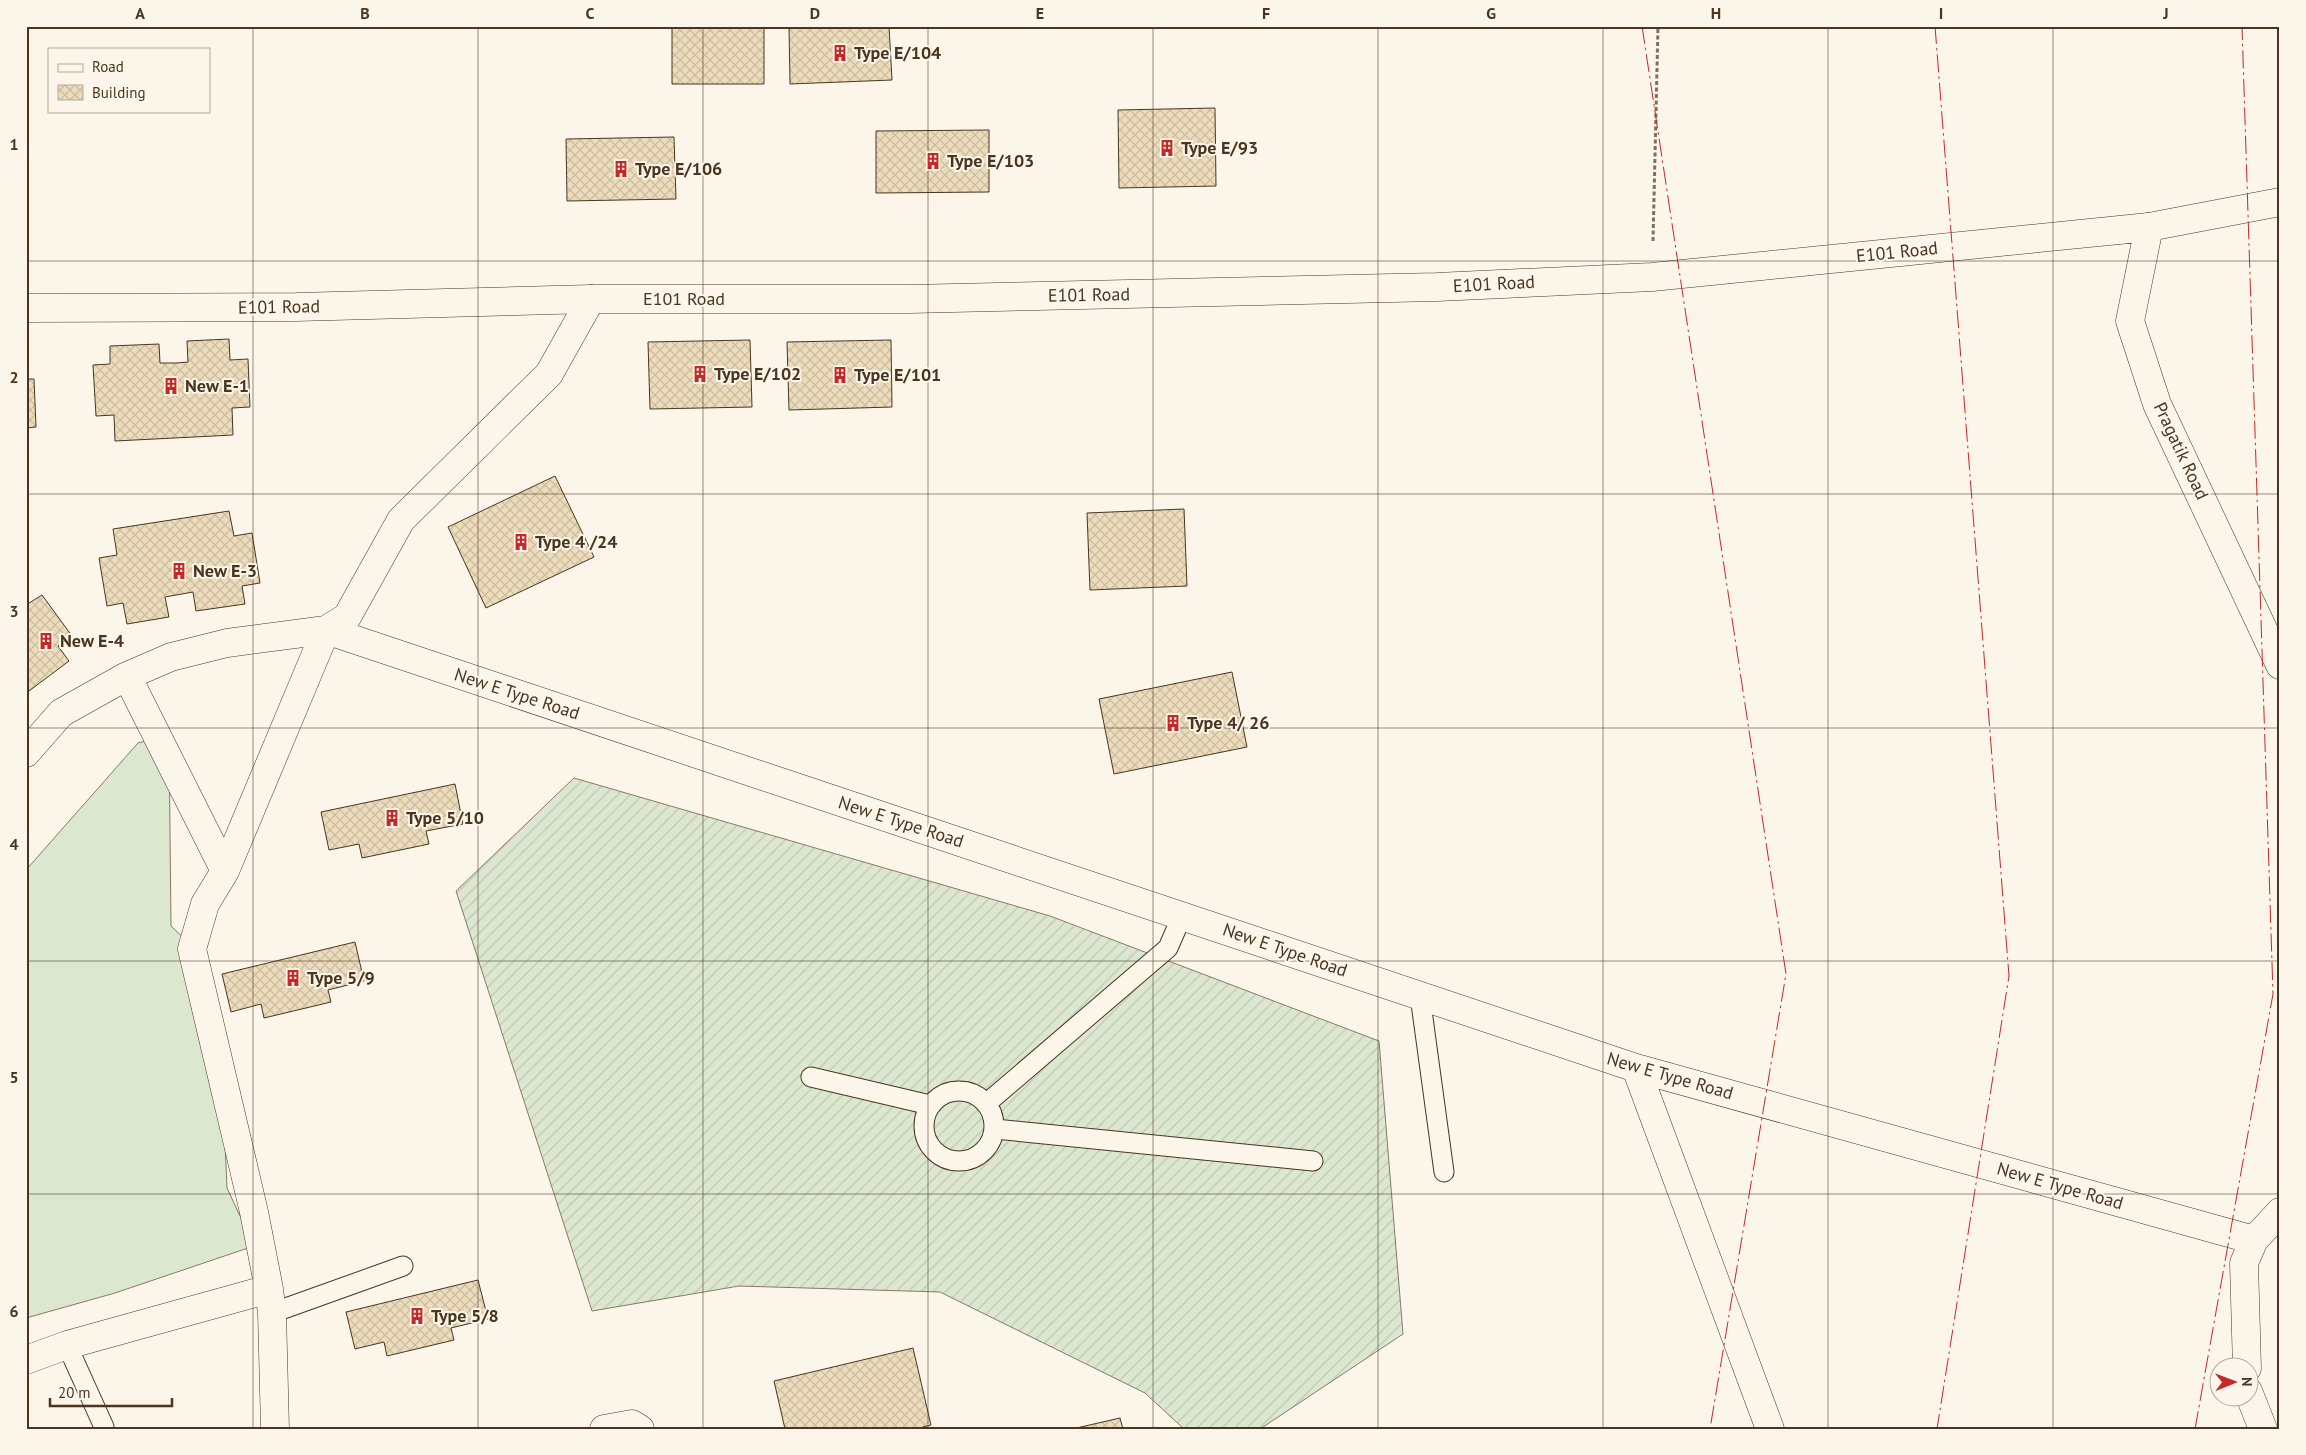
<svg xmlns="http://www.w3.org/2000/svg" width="2306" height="1455" font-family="'PT Sans',sans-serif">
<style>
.grass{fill:#dce7d0;stroke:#887966}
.garden{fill:url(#garden-furrows);stroke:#887966}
.building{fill:url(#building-cross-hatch);stroke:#4a3520}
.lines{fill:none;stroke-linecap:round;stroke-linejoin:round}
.service-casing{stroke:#4a3520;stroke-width:21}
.minor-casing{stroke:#4a3520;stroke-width:29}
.tertiary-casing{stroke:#4a3520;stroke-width:29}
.path{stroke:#7f6f5c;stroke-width:3;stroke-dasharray:4 2.5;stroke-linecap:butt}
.service{stroke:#fbf6e9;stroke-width:19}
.minor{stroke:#fbf6e9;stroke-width:28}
.tertiary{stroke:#fbf6e9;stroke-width:28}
.power{stroke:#c62828;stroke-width:1;stroke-dasharray:18 4 2.5 4;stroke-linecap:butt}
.grid{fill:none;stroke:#4a3520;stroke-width:1;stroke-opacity:0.55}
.labels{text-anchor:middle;stroke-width:4;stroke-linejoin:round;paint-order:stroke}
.poi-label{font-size:18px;font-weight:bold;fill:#4a3520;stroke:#fbf6e9;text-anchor:start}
.street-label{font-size:18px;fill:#4a3520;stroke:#fbf6e9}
.neatline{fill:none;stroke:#4a3520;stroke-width:2}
.grid-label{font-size:16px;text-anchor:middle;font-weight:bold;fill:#4a3520}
</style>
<defs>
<pattern id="garden-furrows" width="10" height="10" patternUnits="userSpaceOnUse" patternTransform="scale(1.25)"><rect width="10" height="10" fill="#dce7d0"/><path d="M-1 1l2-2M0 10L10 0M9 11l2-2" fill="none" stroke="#bec7b2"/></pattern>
<pattern id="building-cross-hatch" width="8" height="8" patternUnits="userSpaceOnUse" patternTransform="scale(1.25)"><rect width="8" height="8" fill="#ecdcbc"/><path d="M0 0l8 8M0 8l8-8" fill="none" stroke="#ccbda1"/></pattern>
</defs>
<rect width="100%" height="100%" fill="#fbf6e9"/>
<!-- grass -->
<path class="grass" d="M169 735 171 926 195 949 222 1074 227 1188 254 1246 115 1293 26 1318V870L138 743Z"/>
<!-- garden -->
<path class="garden" d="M574 778 1050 916 1379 1041 1403 1334 1260 1429H1184L1145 1393 940 1292 739 1286 592 1311 456 891Z"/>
<!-- building -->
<path class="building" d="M672 26H764V84H672Z
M789 26H889L892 80 790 84Z
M1215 108 1216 186 1119 188 1118 110Z
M989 130V192L876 193V131Z
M674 137 676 199 567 201 566 139Z
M229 339 230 360 248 359 250 407 232 408 233 435 115 441 114 415 96 416 93 365 110 364V346L159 344 160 363H176L188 362 187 341Z
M750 340 752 407 650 409 648 342Z
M891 340 892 407 789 410 787 342Z
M26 379H34L36 427 26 428Z
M555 476 594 557 486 608 448 527Z
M1184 509 1187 586 1090 590 1087 513Z
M229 511 234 536 252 533 260 583 242 586 245 604 196 611 193 592 165 597 169 617 127 624 123 603 107 606 99 558 117 555 113 529Z
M42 595 72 636 58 646 69 661 29 691 26 687V605Z
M1232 672 1247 747 1114 774 1099 699Z
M455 784 463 824 426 831 429 844 362 858 359 844 329 850 321 812Z
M355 942 364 981 328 990 331 1002 264 1018 261 1004 231 1012 222 974Z
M478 1280 488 1319 451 1328 454 1340 387 1356 384 1342 355 1349 346 1312Z
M913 1348 931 1425 916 1429H785L774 1381Z
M1120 1418 1123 1429H1072Z"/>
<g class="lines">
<!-- service casing -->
<g class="service-casing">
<path id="service" d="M1420 996 1444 1172
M811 1077 930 1105
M924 1126a35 35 0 1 1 70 0a35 35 0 1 1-70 0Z
M987 1103 1168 948 1182 916
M995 1129 1313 1161
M272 1313 403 1266
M67 1345 104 1427"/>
</g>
<!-- minor casing -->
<g class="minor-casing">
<path id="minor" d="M2149 227 2280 202
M127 676 225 871
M26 753 61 713 127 676 171 657 227 643 326 630 1636 1068 2254 1240
M1636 1068 1770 1429
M269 1289 272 1313 275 1429
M26 1360 67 1345 269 1289 254 1212 192 949 205 904 225 871 326 630 347 617 401 520 549 374 591 299
M604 1429 632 1424 640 1429"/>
</g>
<!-- tertiary casing -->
<g class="tertiary-casing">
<path id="tertiary" d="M26 308 296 307 591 299H910L1437 287 1652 277 2149 227 2130 321 2157 404 2280 665
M2247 1368 2244 1263 2254 1240 2280 1212
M2248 1391 2263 1429"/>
</g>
<!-- path -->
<path class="path" d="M1653 241 1658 26"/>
<!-- service -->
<use href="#service" class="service"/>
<!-- minor -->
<use href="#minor" class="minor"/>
<!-- tertiary -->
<use href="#tertiary" class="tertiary"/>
<!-- power -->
<path class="power" d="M1642 26 1786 974 1710 1429
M1935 26 2009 976 1937 1429
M2195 1429 2273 994 2242 26"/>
</g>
<!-- grid -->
<path class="grid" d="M253 26V1429M478 26V1429M703 26V1429M928 26V1429M1153 26V1429M1378 26V1429M1603 26V1429M1828 26V1429M2053 26V1429M26 261H2280M26 494H2280M26 728H2280M26 961H2280M26 1194H2280"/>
<!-- icons -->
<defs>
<g id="building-bare" transform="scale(1.35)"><path d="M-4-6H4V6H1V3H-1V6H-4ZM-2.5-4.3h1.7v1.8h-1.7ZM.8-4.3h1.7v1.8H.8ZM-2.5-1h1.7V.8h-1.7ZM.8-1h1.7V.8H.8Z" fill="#c62828" stroke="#fbf6e9" stroke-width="2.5" paint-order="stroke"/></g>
</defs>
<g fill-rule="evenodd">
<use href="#building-bare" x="840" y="53"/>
<use href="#building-bare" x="1167" y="148"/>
<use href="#building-bare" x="933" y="161"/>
<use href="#building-bare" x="621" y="169"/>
<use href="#building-bare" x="700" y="374"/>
<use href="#building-bare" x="840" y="375"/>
<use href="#building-bare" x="171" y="386"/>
<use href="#building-bare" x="521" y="542"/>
<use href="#building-bare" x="179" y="571"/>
<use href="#building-bare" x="46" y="641"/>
<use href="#building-bare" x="1173" y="723"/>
<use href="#building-bare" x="392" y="818"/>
<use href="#building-bare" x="293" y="978"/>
<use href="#building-bare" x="417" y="1316"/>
</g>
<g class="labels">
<!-- poi labels -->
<g class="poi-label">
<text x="854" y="59">Type E/104</text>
<text x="1181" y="154">Type E/93</text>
<text x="947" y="167">Type E/103</text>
<text x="635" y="175">Type E/106</text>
<text x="714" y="380">Type E/102</text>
<text x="854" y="381">Type E/101</text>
<text x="185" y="392">New E-1</text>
<text x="535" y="548">Type 4 /24</text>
<text x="193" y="577">New E-3</text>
<text x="60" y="647">New E-4</text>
<text x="1187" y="729">Type 4/ 26</text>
<text x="406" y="824">Type 5/10</text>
<text x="307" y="984">Type 5/9</text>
<text x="431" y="1322">Type 5/8</text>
</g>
<!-- street labels -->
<g class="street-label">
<text transform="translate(1897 252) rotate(-6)" y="6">E101 Road</text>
<text transform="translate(1494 284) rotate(-3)" y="6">E101 Road</text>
<text transform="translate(1089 295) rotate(-1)" y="6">E101 Road</text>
<text x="684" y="305">E101 Road</text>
<text transform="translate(279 307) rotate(-1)" y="6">E101 Road</text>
<text transform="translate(2181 451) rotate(65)" y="6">Pragatik Road</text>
<text transform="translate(517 694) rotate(18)" y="6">New E Type Road</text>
<text transform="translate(901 822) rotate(18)" y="6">New E Type Road</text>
<text transform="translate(1285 950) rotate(19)" y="6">New E Type Road</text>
<text transform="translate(1670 1076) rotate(16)" y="6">New E Type Road</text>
<text transform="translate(2060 1186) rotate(16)" y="6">New E Type Road</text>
</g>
</g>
<!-- border -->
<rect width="2306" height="1455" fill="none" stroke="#fbf6e9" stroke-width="55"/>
<!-- legend -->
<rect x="48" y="48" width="162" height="65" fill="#fbf6e9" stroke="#b4a999"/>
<rect x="58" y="64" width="25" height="8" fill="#fbf6e9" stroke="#b4a999"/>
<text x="92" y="72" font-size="15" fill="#4a3520">Road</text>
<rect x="58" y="85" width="25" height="15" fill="url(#building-cross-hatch)" stroke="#b4a999"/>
<text x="92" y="98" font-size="15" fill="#4a3520">Building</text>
<!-- north arrow -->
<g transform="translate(2234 1382) rotate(89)"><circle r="24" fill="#fbf6e9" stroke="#b4a999"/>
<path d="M0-4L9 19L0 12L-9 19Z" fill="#c62828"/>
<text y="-8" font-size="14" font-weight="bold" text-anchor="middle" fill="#4a3520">N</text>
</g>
<!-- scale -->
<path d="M50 1398v8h122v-8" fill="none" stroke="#4a3520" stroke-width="2.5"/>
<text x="58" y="1398" font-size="15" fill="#4a3520" stroke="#fbf6e9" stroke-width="4" paint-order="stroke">20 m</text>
<rect x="28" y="28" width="2250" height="1400" class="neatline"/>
<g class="grid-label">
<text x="140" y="19">A</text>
<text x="365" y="19">B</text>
<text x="590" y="19">C</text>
<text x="815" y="19">D</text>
<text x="1040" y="19">E</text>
<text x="1266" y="19">F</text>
<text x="1491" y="19">G</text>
<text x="1716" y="19">H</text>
<text x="1941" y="19">I</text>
<text x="2166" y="19">J</text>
<text x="14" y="150">1</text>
<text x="14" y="383">2</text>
<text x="14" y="617">3</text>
<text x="14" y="850">4</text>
<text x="14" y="1083">5</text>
<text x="14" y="1317">6</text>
</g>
</svg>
